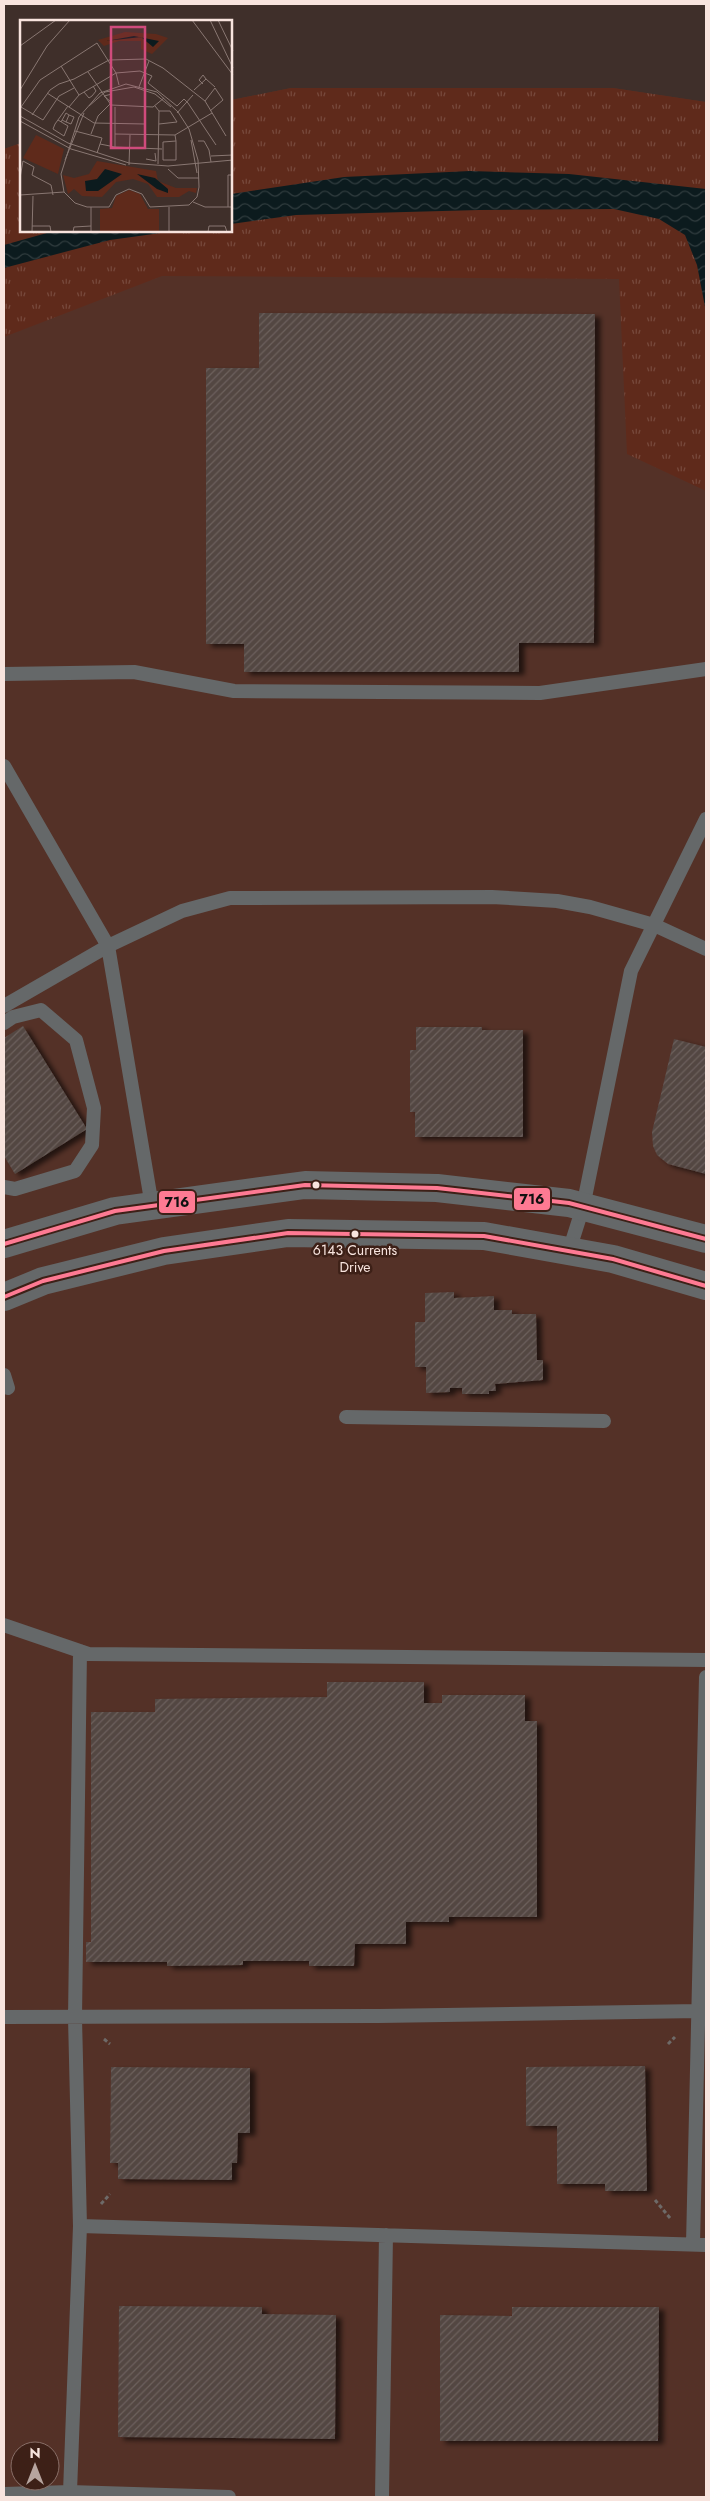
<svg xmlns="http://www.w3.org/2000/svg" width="710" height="2501" font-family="Jost,sans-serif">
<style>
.built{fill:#543127;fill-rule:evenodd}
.park{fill:url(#park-tufts)}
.water{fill:url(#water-waves)}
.building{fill:url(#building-hatch);filter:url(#shadow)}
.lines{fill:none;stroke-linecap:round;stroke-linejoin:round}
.path{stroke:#6e6a68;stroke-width:3;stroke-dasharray:4 2.5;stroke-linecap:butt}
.service{stroke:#656869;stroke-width:14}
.tertiary{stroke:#656869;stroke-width:28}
.bus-1-casing{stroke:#3d2017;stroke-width:8}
.bus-1{stroke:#fe7a93;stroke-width:4}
.bus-dot{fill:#f8e4de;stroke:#3d2017;stroke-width:2}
.labels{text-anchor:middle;stroke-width:5;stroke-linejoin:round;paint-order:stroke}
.bus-label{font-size:14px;fill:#f8e4de;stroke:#3d2017}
.inset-road{fill:none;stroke:#897772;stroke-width:1}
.view{fill:#d04b7c;fill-opacity:0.15;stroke:#d04b7c;stroke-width:2.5}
.inset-edge{fill:none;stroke:#f8e4de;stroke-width:2.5}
.line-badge{stroke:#3d2017;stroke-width:2}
.pale-badge-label{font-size:14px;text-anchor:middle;font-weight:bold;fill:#111}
</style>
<defs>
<pattern id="park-tufts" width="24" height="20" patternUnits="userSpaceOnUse" patternTransform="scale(1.25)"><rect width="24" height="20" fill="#5f2a1b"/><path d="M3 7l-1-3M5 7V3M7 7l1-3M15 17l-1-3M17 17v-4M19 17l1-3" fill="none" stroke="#77493c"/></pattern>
<pattern id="water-waves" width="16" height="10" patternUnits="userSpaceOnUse" patternTransform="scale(1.25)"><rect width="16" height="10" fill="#0c1b1e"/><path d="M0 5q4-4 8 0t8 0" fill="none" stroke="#303c3e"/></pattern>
<pattern id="building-hatch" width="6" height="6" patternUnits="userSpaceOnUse" patternTransform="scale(1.25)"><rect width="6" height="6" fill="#534642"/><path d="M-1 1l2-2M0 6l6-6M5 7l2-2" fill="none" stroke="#6c615d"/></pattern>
<filter id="shadow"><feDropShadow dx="5.5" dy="3" stdDeviation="2.5" flood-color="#0009"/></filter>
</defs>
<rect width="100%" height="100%" fill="#3f2f2a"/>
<!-- built -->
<path class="built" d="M291 88H613L706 102V2497H4V149L21 143V231H231V100ZM20 2451H50V2481H20Z"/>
<!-- park -->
<path class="park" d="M291 88H613L706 102V491L627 454 619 279 162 276 4 337V149L21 143V231H231V100Z"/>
<!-- water -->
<path class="water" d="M470 171 569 174 706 189V312L697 265 685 235 659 219 614 209 479 210 296 215 231 224V194L344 177Z
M54 231H175L110 240 4 268V245Z"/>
<!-- building -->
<path class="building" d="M259 313 595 314 594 643H519V672H244V644H206V368H259Z
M23 1026 87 1129 15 1174 4 1156V1038Z
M416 1027H482V1030H523V1137H415V1112H410V1050H416Z
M674 1039 706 1047V1174L668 1164 657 1155 653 1146 652 1132Z
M454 1292V1298L494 1296V1310H512V1314H536L537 1360H543V1380L495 1384 496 1391H489V1394H462V1388H450V1392L426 1393V1367H415V1322H425V1293Z
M327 1682H424V1703H442V1695H525V1721H537V1917H449V1922H406V1944H355L354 1966H309V1961H243V1965L167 1966V1962H86V1942H91V1712H155V1699L327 1697Z
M645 2066 647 2191H605V2184H557V2126H526V2067Z
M111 2067 250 2068V2133H238L237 2163H232V2180L118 2179V2163H110Z
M119 2306 262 2307V2314L336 2315 335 2439 118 2437Z
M512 2307H659L658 2441H440V2315L512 2316Z"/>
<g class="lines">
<!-- path -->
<path class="path" d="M104 2039 110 2044
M668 2044 675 2037
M655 2200 670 2218
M101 2204 110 2194"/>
<!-- service -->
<path class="service" d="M4 674 134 672 234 691 540 693 706 669
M4 766 108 946 152 1206
M4 1006 108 946 182 911 230 898 492 897 557 901 590 907 654 925 706 949
M4 1023 13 1017 41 1010 76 1040 94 1108 92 1145 75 1171 15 1189 4 1187
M569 1251 583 1207 631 971 706 819
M4 1375 8 1388
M346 1417 604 1421
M4 1625 89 1654 706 1660
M80 1651 75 2018 80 2226 70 2492 229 2497
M4 2017 379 2016 699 2011
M80 2226 706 2245
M693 2244 706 1677
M4 2494 70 2492
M382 2497 386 2235"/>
<!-- tertiary -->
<path class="tertiary" d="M4 1244 115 1211 305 1185 437 1188 569 1203 706 1239
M4 1297 43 1281 164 1251 288 1233 484 1236 613 1259 706 1286"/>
<!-- bus-1 casing -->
<g class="bus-1-casing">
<path id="bus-1" d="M4 1244 115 1211 305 1185 437 1188 569 1203 706 1239
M4 1297 43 1281 164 1251 288 1233 484 1236 613 1259 706 1286"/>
</g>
<!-- bus-1 -->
<use href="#bus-1" class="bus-1"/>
</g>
<!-- markers -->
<g class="bus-dot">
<circle cx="316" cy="1185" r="4.5"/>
<circle cx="355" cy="1234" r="4.5"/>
</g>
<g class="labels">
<!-- bus labels -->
<g class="bus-label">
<text x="355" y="1255">6143 Currents<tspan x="355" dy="17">Drive</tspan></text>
</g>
</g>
<!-- overview -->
<g transform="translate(20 20)">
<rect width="212" height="212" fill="#3f2f2a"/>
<path d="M16 115 44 129 38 154 3 138Z" fill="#5f2a1b"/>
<path d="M105 12 136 14 148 18 132 34 121 29V21H99L84 26 78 20ZM77 141 136 151 138 161 156 168H177L176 173 169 171 159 177H137L128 164 113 159 96 162 82 177 62 176 54 169 48 174 43 155 54 158 69 154ZM109 170 120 174 128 189H139V212H80V189L92 188 96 176Z" fill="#5f2a1b"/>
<path d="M114 16 139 21 133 27 121 17 86 21ZM85 149 102 154 78 171H66L65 161 77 159ZM117 154 135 158 148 169V173L137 169Z" fill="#0c1b1e"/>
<path class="inset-road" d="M172 0 213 55M190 0 213 48M198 0 213 31M0 26 36 0M41 46 59 75M68 52 91 85 133 87 144 78M106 64 137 72 158 92 169 109 178 140 179 167 177 177 169 185 130 187 122 174 109 169 96 175 89 187H67L55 183 44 172 41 154 59 97 80 73ZM183 64 179 60 183 55 186 59M119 67 129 41M54 68 39 76 23 100 1 87 20 60 77 23 96 53 99 65M0 70 27 26 50 0M174 70 186 59 195 67M64 72 69 78 72 76 76 71 73 66M27 73 74 103 125 104M185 81 195 68 203 80 190 91M91 82 84 76 92 74M69 86 85 72 114 67 135 74 151 87M135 86 139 91 138 144M49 87 59 75 96 53 120 51 132 56 128 63 157 86 164 79 168 83 196 125M95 87V127L142 129M157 93 173 75M12 95 30 70 39 64 54 59 89 40 126 39 143 48 185 81 206 116M0 96 48 123 109 143 148 146 213 140M38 100 48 106 44 116 33 109 35 104 48 86M0 101 51 129 106 145M41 102 46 93 49 95 46 102 42 100M46 102 51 104 54 97 49 95M139 104 157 102 150 91H139M55 111 82 118 77 133M71 114 78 96 90 84M95 114 155 115 192 93M125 115V87M155 115 156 121V140H143V122L156 121M171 120 177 153M178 121H184L189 130 191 142M80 124 95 127M191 136 213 135M126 139 136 141 135 133M45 140 64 93M109 145 110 115M148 149 158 158H179M0 158 3 141 14 147 12 155 31 165 33 175M0 175 44 172M173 182 185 187H213M71 187V212M149 187V212M208 187V155H213M12 206H30L31 212M12 212 13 176M53 212 54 207 71 206M188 212 189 206H205L207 212"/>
<path class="view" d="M91 7H125V128H91Z"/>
<rect width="212" height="212" class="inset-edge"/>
</g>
<g class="line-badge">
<rect x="513" y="1187" width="38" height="24" rx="5" fill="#fe7a93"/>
<rect x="158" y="1190" width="38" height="24" rx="5" fill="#fe7a93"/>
</g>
<g class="pale-badge-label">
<text x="532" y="1204">716</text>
<text x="177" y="1207">716</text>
</g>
<!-- border -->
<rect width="710" height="2501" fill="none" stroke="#f8e4de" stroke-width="10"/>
<!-- north arrow -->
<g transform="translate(35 2466)"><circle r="24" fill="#3d2017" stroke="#886e67"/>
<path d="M0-4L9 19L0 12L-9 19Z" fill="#b7a59f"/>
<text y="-8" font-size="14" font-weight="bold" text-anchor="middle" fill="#f8e4de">N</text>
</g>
</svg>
